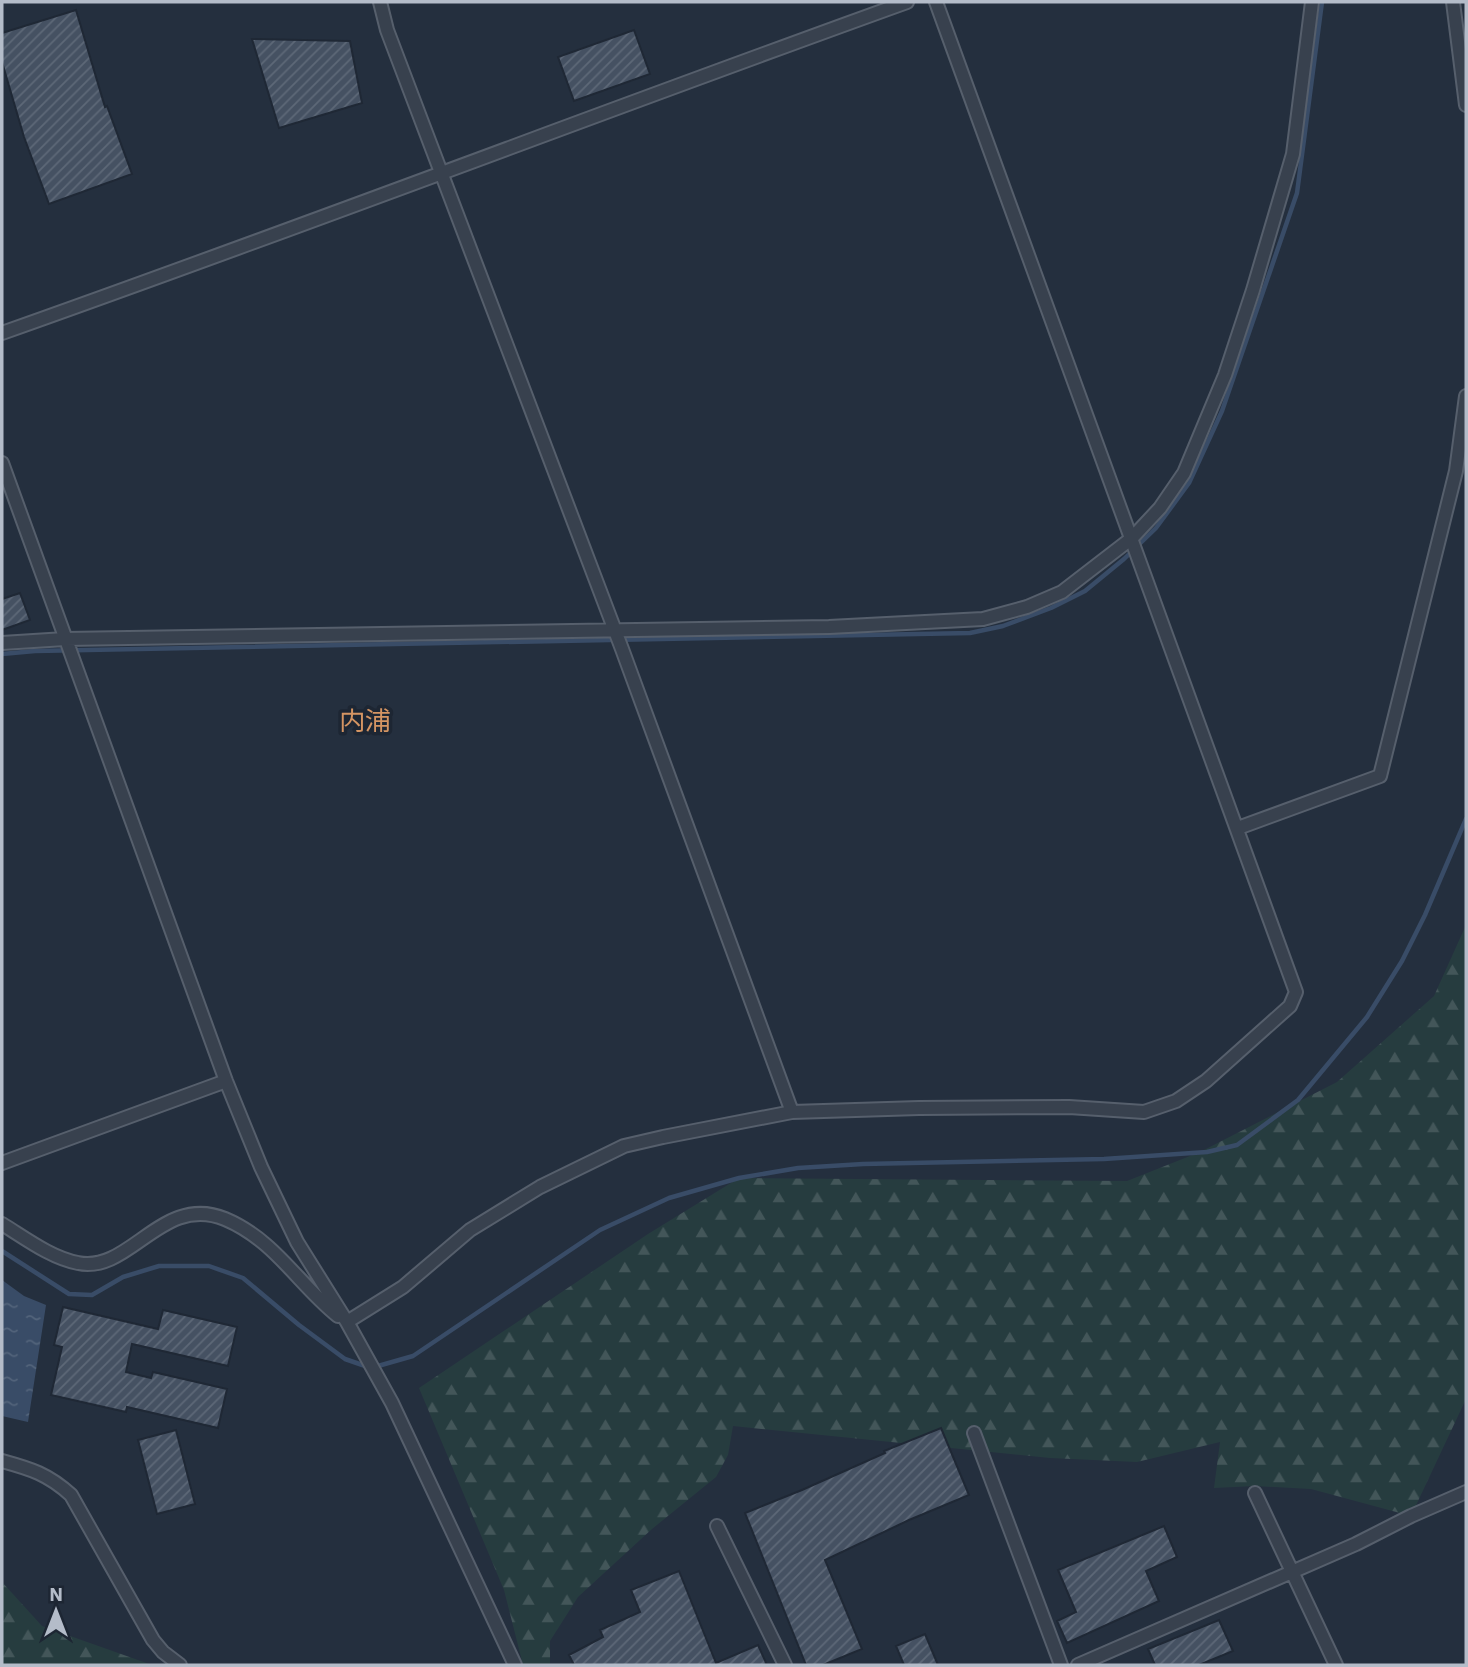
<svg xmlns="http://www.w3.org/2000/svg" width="1468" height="1667" font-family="'IBM Plex Sans','Noto Sans JP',sans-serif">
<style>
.forest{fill:url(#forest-firs)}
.water{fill:url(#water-ripples)}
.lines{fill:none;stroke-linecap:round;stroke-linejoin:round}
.stream{stroke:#394c67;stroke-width:4.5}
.building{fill:url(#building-hatch);stroke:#1f2835;stroke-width:2}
.street-casing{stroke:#565f6c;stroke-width:16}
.street{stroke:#38414e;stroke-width:12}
.labels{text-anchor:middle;stroke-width:7;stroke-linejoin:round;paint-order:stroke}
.neighbourhood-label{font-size:26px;fill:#d59563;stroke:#1d2633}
</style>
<defs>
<pattern id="forest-firs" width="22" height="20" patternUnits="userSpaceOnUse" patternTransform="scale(1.75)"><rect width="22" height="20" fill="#263c3f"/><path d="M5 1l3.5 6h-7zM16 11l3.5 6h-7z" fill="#435659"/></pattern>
<pattern id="water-ripples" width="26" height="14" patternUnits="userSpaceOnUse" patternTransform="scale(1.75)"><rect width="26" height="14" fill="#394c67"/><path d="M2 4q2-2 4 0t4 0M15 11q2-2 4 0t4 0" fill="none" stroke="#53647b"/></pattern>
<pattern id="building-hatch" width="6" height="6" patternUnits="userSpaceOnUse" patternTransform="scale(1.75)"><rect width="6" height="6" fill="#455162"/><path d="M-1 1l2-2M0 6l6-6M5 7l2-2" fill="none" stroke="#5d6877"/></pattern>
</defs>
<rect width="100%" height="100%" fill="#242f3e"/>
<!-- forest -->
<path class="forest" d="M1466 925V1399L1411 1516 1311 1489 1255 1486 1214 1488 1220 1442 1137 1462 1050 1458 733 1426 728 1455 716 1477 652 1529 578 1597 550 1641V1665H523L504 1590 419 1388 648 1234 739 1178 1127 1181 1200 1152 1337 1082 1434 996Z
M2 1582 42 1626 152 1665H2Z"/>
<!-- water -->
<path class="water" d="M2 1280 24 1296 46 1305 28 1422 2 1416Z"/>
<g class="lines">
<!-- stream -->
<path class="stream" d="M2 654 35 651 970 633 1003 626 1051 608 1085 591 1124 559 1156 528 1189 483 1222 411 1297 193 1322 2
M2 1251 69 1294 92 1295 123 1277 159 1266H209L243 1278 299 1325 345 1359 371 1368 413 1356 600 1230 669 1198 739 1178 798 1168 863 1164 1104 1159 1207 1152 1237 1145 1298 1100 1367 1017 1402 961 1425 915 1466 819"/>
</g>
<!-- building -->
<path class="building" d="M76 10 105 107 107 106 132 174 49 204 24 137 2 62V33Z
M634 30 650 74 574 101 558 57Z
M252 39 350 41 362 103 279 128Z
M20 593 30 620 2 630V599Z
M63 1307 158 1329 163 1310 237 1327 228 1366 132 1344 126 1372 151 1378 153 1372 227 1389 218 1428 127 1407 126 1412 51 1395 62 1347 54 1345Z
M941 1428 969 1495 909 1520 825 1560 862 1649 823 1665H806L745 1513 802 1490 885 1453 884 1451Z
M176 1430 195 1504 157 1514 138 1440Z
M1164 1526 1177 1557 1146 1571 1159 1601 1067 1643 1057 1621 1076 1612 1058 1570Z
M679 1571 716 1663 758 1645 767 1665H574L569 1655 603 1637 600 1630 640 1612 631 1590Z
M1219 1620 1233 1651 1199 1665H1155L1148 1649Z
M925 1634 938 1665H904L896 1646Z"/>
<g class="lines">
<!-- street casing -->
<g class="street-casing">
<path id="street" d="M380 2 387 30 622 649 792 1112
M1453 2 1466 105
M2 333C305 226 604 111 907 2
M2 463 226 1081 261 1167 297 1242 347 1322 392 1403 515 1665
M2 643 65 639 829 627 983 619 1027 607 1062 592 1132 538 1160 508 1184 473 1225 375 1253 290 1293 154 1312 2
M1238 828 1380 776 1456 471 1466 396
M2 1163 226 1081
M2 1224C25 1238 51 1258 78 1263 130 1274 162 1193 225 1219 275 1240 298 1284 338 1316
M347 1322 403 1287 470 1230 540 1187 624 1146 663 1137 792 1112 919 1108 1069 1107 1144 1112 1176 1101 1206 1081 1290 1006 1296 992 936 2
M974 1433 1061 1665
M2 1461C31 1469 48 1474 71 1495L153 1640 163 1652 180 1665
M1255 1493 1336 1665
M717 1526 785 1665
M1078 1665 1356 1544 1411 1516 1466 1492"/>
</g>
<!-- street -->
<use href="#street" class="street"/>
</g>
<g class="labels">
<!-- neighbourhood labels -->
<g class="neighbourhood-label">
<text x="365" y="730">内浦</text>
</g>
</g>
<!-- border -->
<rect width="1468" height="1667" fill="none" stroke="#b4bcc9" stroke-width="7"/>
<!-- north arrow -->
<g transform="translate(56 1611)" stroke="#1d2633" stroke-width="5" paint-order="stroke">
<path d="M0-5L12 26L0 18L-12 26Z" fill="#b4bcc9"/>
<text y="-10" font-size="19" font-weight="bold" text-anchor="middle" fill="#b4bcc9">N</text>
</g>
</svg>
